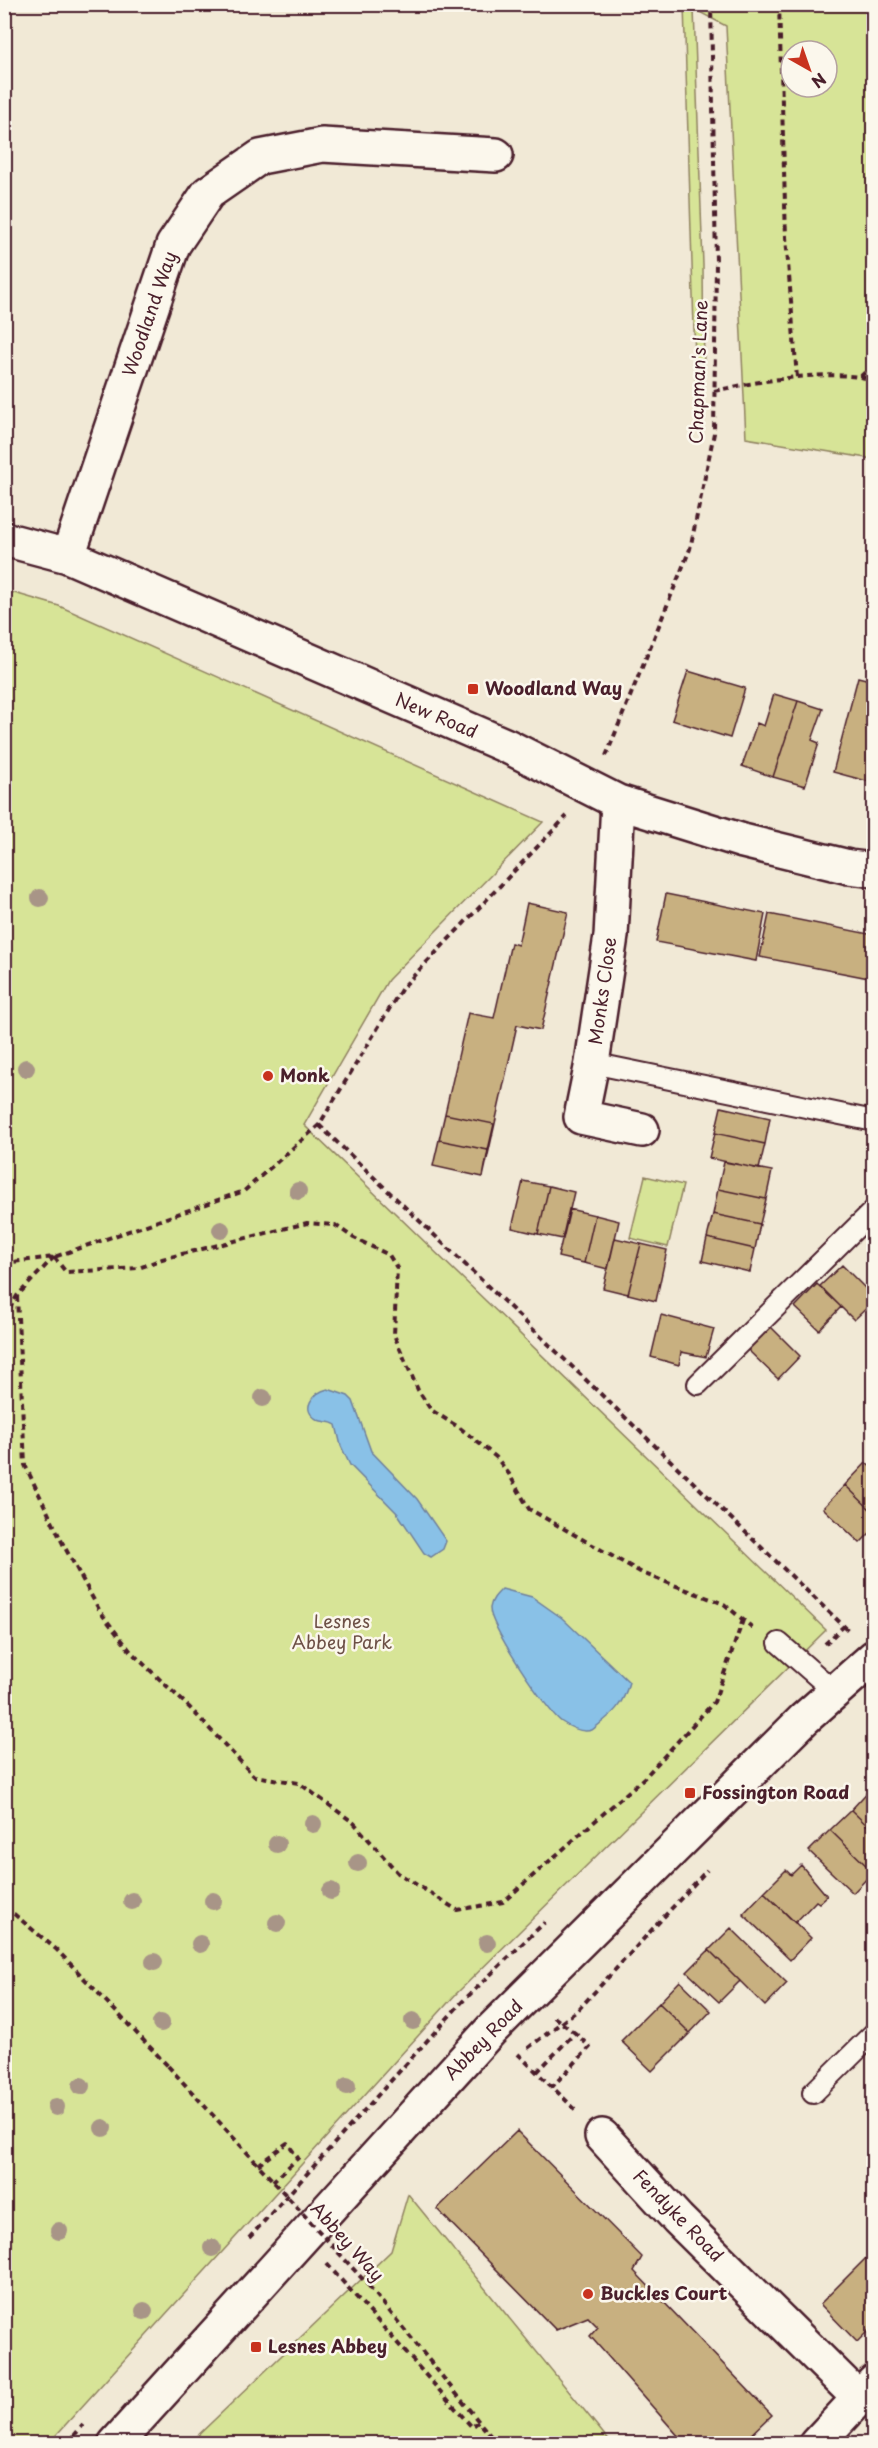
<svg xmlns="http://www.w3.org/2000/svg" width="878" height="2448" font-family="'Playpen Sans',sans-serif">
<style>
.green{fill:#d7e497;stroke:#908261;stroke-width:1.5;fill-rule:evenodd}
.water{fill:#89c1e7;stroke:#70809c;stroke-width:1.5}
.building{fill:#c8b080;stroke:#4a1f2b;stroke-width:1.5}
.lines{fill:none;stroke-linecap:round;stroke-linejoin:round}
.service-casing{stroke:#4a1f2b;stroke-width:24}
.minor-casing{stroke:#4a1f2b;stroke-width:38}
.secondary-casing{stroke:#4a1f2b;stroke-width:38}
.path{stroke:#4a1f2b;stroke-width:4;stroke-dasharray:6 4.5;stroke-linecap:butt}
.service{stroke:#fbf7ec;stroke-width:20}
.minor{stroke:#fbf7ec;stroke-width:33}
.secondary{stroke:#fbf7ec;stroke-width:33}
.path-bridge{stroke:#4a1f2b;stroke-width:4;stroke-dasharray:6 4.5;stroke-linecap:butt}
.tree{fill:#a89587}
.poi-dot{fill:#c8321e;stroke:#fbf7ec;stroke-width:2}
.labels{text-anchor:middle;stroke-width:5;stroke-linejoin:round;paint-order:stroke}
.street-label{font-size:18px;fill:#4a1f2b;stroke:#fbf7ec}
.poi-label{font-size:18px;font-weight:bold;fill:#4a1f2b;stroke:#fbf7ec;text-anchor:start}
.park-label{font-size:18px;fill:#6d5046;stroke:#fbf7ec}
</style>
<rect width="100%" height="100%" fill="#f1e9d6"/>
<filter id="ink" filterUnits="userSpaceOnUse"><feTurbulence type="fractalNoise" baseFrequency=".0167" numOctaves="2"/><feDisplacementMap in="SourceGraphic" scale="12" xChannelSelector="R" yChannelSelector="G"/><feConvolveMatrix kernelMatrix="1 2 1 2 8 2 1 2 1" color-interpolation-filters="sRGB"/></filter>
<g filter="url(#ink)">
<!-- green -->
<path class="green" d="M684 5H873V459L746 438 726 26 694 9 703 265 704 386 696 393ZM791 51H827V87H791Z
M4 590 59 606 543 822 388 980 304 1125 826 1630 456 1994 48 2444 4 2443Z
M645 1176 683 1185 668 1247 630 1238Z
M408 2194 611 2443H190L391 2251Z"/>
<!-- water -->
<path class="water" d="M328 1389 348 1396 353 1401 371 1451 417 1499 446 1541 443 1549 431 1557 424 1553 398 1514 350 1465 341 1446 336 1425C329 1420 324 1423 318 1420 299 1410 313 1392 328 1389Z
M502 1589 532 1597 562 1618 629 1682C623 1707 611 1715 592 1730 582 1733 571 1728 562 1722 547 1712 489 1625 490 1608 491 1600 496 1595 502 1589Z"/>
<!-- building -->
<path class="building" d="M688 671 745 688 730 738 672 720Z
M858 677 874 681V783L833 772Z
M774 694 798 701 773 777 742 766 757 723 764 726Z
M798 701 823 709 812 740 819 743 805 786 773 777Z
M666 894 765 914 756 961 656 942Z
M527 903 568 912 541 1030 517 1025 483 1177 433 1166 468 1013 494 1018 511 943 518 945Z
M769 914 874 935V979L760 957Z
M721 1107 770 1118 765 1144 715 1133Z
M445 1114 494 1124 488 1150 439 1140Z
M715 1133 765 1144 759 1169 709 1158Z
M439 1140 488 1150 483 1177 433 1166Z
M724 1162 772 1171 766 1199 718 1189Z
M523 1181 549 1186 538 1234 512 1228Z
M549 1186 574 1192 563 1239 538 1234Z
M718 1189 766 1199 760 1224 713 1214Z
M569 1209 595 1215 584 1263 558 1257Z
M713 1214 760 1224 755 1249 707 1238Z
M595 1215 619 1221 608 1269 584 1263Z
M615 1238 641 1244 628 1294 603 1288Z
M707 1238 755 1249 750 1272 702 1261Z
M641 1244 667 1250 656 1301 628 1294Z
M842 1265 874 1297V1301L854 1320 820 1286Z
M817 1284 841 1307 819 1330 795 1307Z
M661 1315 714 1329 706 1357 681 1352 679 1365 651 1357Z
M770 1326 800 1356 778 1379 747 1349Z
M866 1463 874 1470V1513L845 1485Z
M845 1485 874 1513V1529L860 1543 823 1508Z
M872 1787 874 1789V1832L851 1810Z
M851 1810 874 1832 873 1872 830 1830Z
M830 1830 873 1872 853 1893 809 1851Z
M801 1865 827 1896 819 1903 816 1901 795 1923 764 1892 786 1870 791 1875Z
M764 1892 811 1938 790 1960 743 1914Z
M731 1928 787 1983 765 2006 709 1950Z
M709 1950 740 1981 719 2002 687 1972Z
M680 1981 711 2011 690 2033 659 2003Z
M659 2003 690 2033 652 2071 621 2041Z
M517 2131 642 2257 634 2271 772 2415 742 2444H672L680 2438 590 2336 598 2327 588 2317 556 2330 437 2209Z
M874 2250V2325L857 2342 820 2304Z"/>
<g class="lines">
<!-- service casing -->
<g class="service-casing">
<path id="service" d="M592 1063 874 1121
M698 1384 874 1210
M779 1643 834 1691
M813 2093 874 2033"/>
</g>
<!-- minor casing -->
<g class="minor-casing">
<path id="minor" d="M4 539 68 556 509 747 618 802 743 841 849 867 874 870
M68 556 173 245 208 193 260 157 322 145 496 155
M618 802 611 936 592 1063 581 1117 642 1130
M602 2136 678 2219 858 2397
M816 2444 874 2382"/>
</g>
<!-- secondary casing -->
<g class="secondary-casing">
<path id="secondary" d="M115 2444 491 2030 804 1719 874 1657"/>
</g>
<!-- path -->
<path class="path" d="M779 4 786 237 797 378
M861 376 874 364
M714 391C760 381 829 368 874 380
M606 756 690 549 714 433 716 262 711 4
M319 1125 850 1632
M54 1257 66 1272 139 1268 162 1259 307 1223 335 1225 354 1238 389 1255 397 1268 394 1335 418 1390 431 1410 460 1428 496 1457 509 1474 529 1509 642 1573 724 1604 753 1628
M4 1263 54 1257 244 1191 319 1125 402 988 567 816
M17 1296 25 1465 63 1544 101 1613 131 1652 190 1708 254 1776 299 1783 354 1823 398 1873 457 1910 503 1902 645 1777 714 1702 743 1620
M4 1318 17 1296 54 1257
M825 1644 844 1626
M4 1910 14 1914 57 1950 168 2066
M4 2016V2021
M554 2017 575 2033
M528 2048 578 2010 707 1870
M518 2054 578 2112
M537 2072 575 2033 590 2047 552 2087
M258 2165 287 2143 298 2158 273 2181
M249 2238 462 2002 545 1922
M327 2264 472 2427 478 2422
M369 2286 497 2444
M67 2444 83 2425"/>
<!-- service -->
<use href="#service" class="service"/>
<!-- minor -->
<use href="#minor" class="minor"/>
<!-- secondary -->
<use href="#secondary" class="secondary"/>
<!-- path-bridge -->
<path class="path-bridge" d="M168 2066 369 2286"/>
</g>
<!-- trees -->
<g class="tree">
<circle cx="40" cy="898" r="9"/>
<circle cx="26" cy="1068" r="9"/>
<circle cx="298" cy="1191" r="9"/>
<circle cx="221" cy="1230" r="9"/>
<circle cx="263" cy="1398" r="9"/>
<circle cx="313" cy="1824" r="9"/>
<circle cx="277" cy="1844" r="9"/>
<circle cx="358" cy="1863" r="9"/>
<circle cx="331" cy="1891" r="9"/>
<circle cx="132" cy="1901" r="9"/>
<circle cx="213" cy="1901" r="9"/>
<circle cx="277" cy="1923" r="9"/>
<circle cx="487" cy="1943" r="9"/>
<circle cx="200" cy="1944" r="9"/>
<circle cx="154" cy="1962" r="9"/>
<circle cx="413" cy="2021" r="9"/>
<circle cx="161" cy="2023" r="9"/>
<circle cx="81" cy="2086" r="9"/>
<circle cx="347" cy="2086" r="9"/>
<circle cx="56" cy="2107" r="9"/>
<circle cx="103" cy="2128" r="9"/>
<circle cx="59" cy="2231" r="9"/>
<circle cx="212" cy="2248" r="9"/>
<circle cx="144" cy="2311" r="9"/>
</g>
</g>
<!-- markers -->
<g class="poi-dot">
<rect x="467" y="683" width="12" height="12" rx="3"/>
<circle cx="268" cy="1076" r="6"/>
<rect x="684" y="1787" width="12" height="12" rx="3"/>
<circle cx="588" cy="2294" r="6"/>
<rect x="250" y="2341" width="12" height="12" rx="3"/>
</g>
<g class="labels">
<!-- street labels -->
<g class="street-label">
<text transform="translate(150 314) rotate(-71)" y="6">Woodland Way</text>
<text transform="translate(699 372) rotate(-88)" y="6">Chapman's Lane</text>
<text transform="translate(436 716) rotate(23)" y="6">New Road</text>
<text transform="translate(603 991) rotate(-82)" y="6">Monks Close</text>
<text transform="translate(484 2040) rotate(-46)" y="6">Abbey Road</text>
<text transform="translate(678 2216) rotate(46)" y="6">Fendyke Road</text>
<text transform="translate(347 2242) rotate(48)" y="6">Abbey Way</text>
</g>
<!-- poi labels -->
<g class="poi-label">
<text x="485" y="695">Woodland Way</text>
<text x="280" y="1082">Monk</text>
<text x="702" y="1799">Fossington Road</text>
<text x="600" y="2300">Buckles Court</text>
<text x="268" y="2353">Lesnes Abbey</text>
</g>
<!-- park labels -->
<g class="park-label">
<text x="342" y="1628">Lesnes<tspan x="342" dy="21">Abbey Park</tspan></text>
</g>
</g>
<!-- margin -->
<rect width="878" height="2448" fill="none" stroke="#fbf7ec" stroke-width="24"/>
<rect x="12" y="12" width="854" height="2424" fill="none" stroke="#4a1f2b" stroke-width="2" filter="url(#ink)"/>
<!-- north arrow -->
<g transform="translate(809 69) rotate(140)"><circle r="28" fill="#fbf7ec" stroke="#b4a19f" stroke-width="1.5"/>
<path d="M0-4.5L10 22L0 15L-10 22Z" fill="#c8321e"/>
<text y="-9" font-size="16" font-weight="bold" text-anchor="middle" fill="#4a1f2b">N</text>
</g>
</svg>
